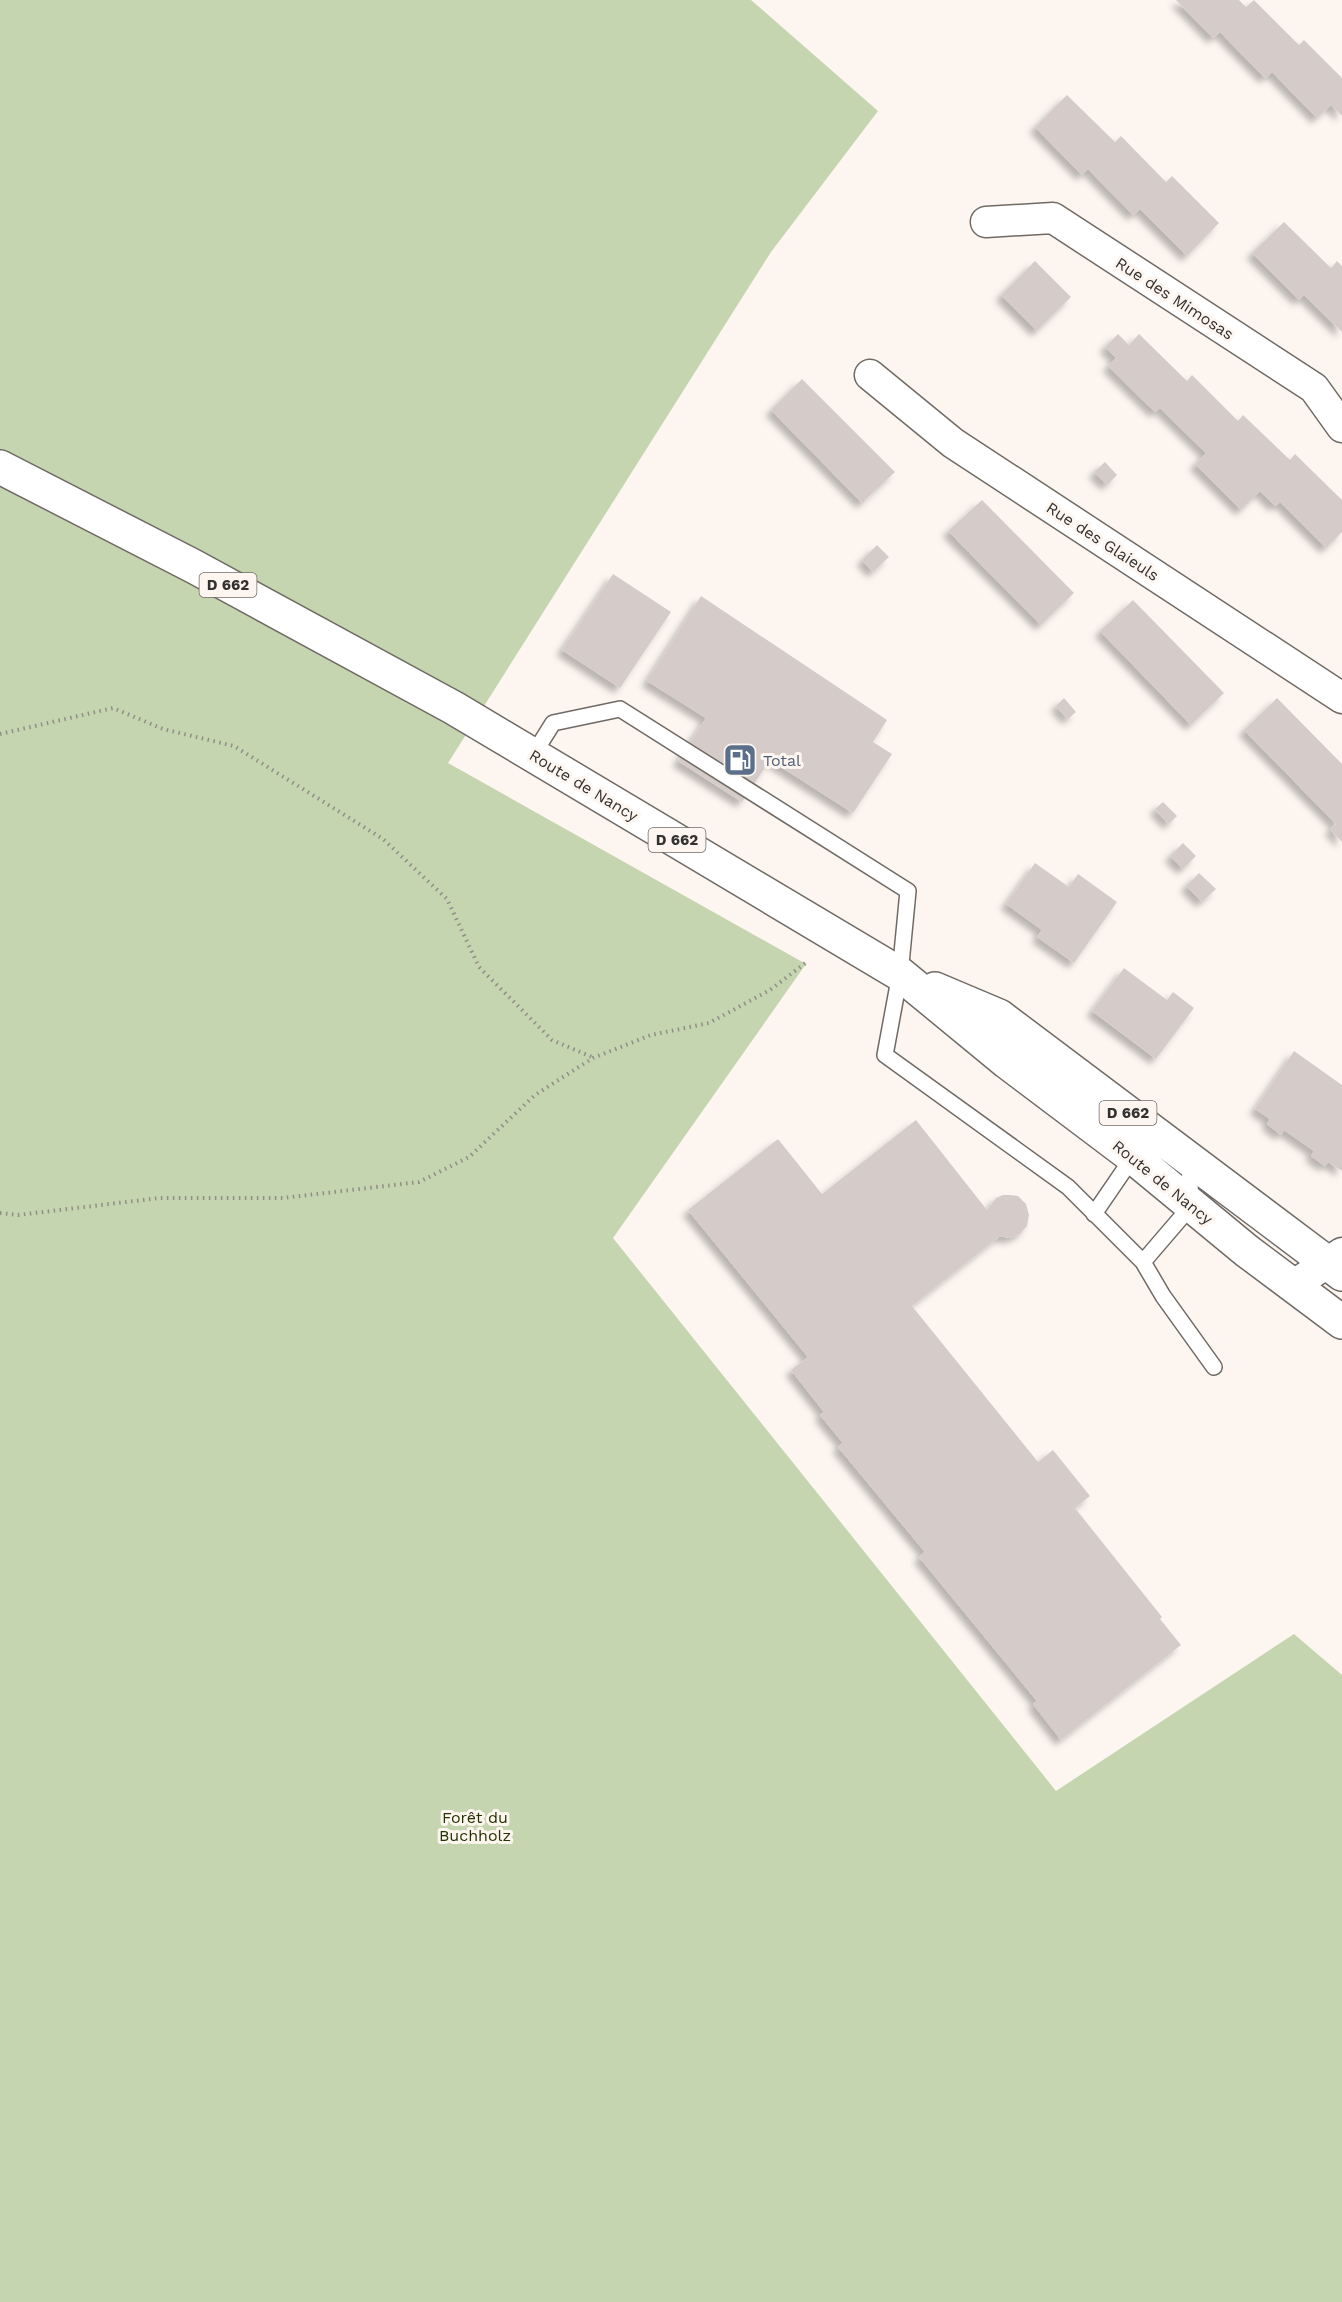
<svg xmlns="http://www.w3.org/2000/svg" width="1342" height="2302" font-family="'Work Sans',sans-serif">
<style>
.green{fill:#c5d5af}
.building{fill:#d5ccc9;filter:url(#shadow)}
.lines{fill:none;stroke-linecap:round;stroke-linejoin:round}
.service-casing{stroke:#706a65;stroke-width:18}
.minor-casing{stroke:#706a65;stroke-width:33}
.primary-casing{stroke:#706a65;stroke-width:36}
.path{stroke:#918d89;stroke-width:4;stroke-dasharray:1.5 4.5;stroke-linecap:butt}
.service{stroke:#fff;stroke-width:15}
.minor{stroke:#fff;stroke-width:30}
.primary{stroke:#fff;stroke-width:33}
.labels{text-anchor:middle;stroke-width:6;stroke-linejoin:round;paint-order:stroke}
.shield{fill:#fdf6f0;stroke:#706c69;stroke-width:1.5}
.shield-label{font-size:15px;font-weight:bold;fill:#33312f}
.street-label{font-size:16px;fill:#33312f;stroke:#fdf6f0}
.service-label{font-size:16px;fill:#4e5e75;stroke:#fdf6f0;text-anchor:start}
.park-label{font-size:16px;fill:#243300;stroke:#fdf6f0}
</style>
<defs>
<filter id="shadow"><feDropShadow dx="-5.5" dy="5.5" stdDeviation="3" flood-color="#0004"/></filter>
</defs>
<rect width="100%" height="100%" fill="#fdf6f0"/>
<!-- green -->
<path class="green" d="M0 0H751L878 111 771 252 448 763 806 964 613 1238 1056 1791 1294 1634 1342 1675V2302H0Z"/>
<!-- building -->
<path class="building" d="M1176 0H1239L1246 7 1254 0 1299 45 1304 40 1342 78V116L1331 105 1317 118 1272 72 1265 78 1220 32 1213 38Z
M1067 95 1115 142 1121 136 1166 182 1172 176 1219 223 1187 256 1140 209 1133 215 1088 169 1082 175 1035 127Z
M1284 222 1331 268 1337 261 1342 266V332L1304 295 1299 300 1252 253Z
M1035 261 1071 297 1037 331 1001 295Z
M1118 334 1129 345 1139 334 1187 381 1192 375 1238 421 1243 415 1290 460 1295 454 1342 500V532L1326 548 1280 502 1275 506 1260 491 1241 510 1195 464 1206 453 1160 408 1155 412 1108 366 1116 358 1105 347Z
M802 379 895 472 862 503 771 410Z
M1105 462 1117 475 1107 485 1094 472Z
M982 500 1074 593 1041 625 948 531Z
M877 545 889 557 873 572 862 560Z
M613 574 671 612 620 688 562 650Z
M701 596 887 720 873 742 892 754 853 813 770 760 742 802 678 761 706 718 647 681Z
M1133 600 1224 693 1191 725 1100 631Z
M1064 698 1076 712 1068 719 1056 706Z
M1277 698 1342 764V842L1330 829 1336 824 1244 730Z
M1163 802 1177 816 1169 824 1155 809Z
M1183 843 1196 856 1183 869 1170 856Z
M1035 863 1069 887 1078 874 1117 902 1074 963 1037 937 1042 930 1006 904Z
M1199 873 1216 889 1202 902 1186 886Z
M1124 968 1167 1000 1173 992 1194 1008 1156 1059 1092 1011Z
M1294 1051 1342 1085V1171L1328 1162 1325 1166 1311 1156 1314 1151 1284 1130 1281 1135 1267 1124 1270 1119 1255 1109Z
M916 1120 987 1210 996 1198 1003 1195H1010L1018 1196 1026 1204 1029 1215 1027 1226 1020 1234 1009 1238 1000 1236 912 1306 1038 1462 1053 1450 1090 1496 1075 1508 1162 1617 1160 1619 1181 1645 1061 1740 1033 1704 1037 1701 919 1557 925 1552 838 1447 843 1443 820 1415 824 1412 791 1370 808 1357 688 1210 778 1139 822 1194Z"/>
<g class="lines">
<!-- service casing -->
<g class="service-casing">
<path id="service" d="M533 755 553 723 620 709 908 891 900 974 885 1055 1068 1187 1143 1262 1163 1296 1214 1367
M1094 1214 1133 1157H1136
M1143 1262 1191 1206 1189 1159"/>
</g>
<!-- minor casing -->
<g class="minor-casing">
<path id="minor" d="M986 222 1053 218 1314 388 1342 427
M870 375 953 443 1342 698
M1294 1285 1342 1253"/>
</g>
<!-- primary casing -->
<g class="primary-casing">
<path id="primary" d="M0 467 193 566 454 708 900 974 1007 1062 1133 1157 1247 1251 1342 1322
M935 989 999 1016 1342 1274"/>
</g>
<!-- path -->
<path class="path" d="M0 734 113 708 163 729 234 746 383 839 447 899 479 967 552 1040 592 1057
M0 1213 18 1215 159 1198H283L419 1182 469 1157 535 1095 593 1058 651 1035 709 1023 770 990 808 961"/>
<!-- service -->
<use href="#service" class="service"/>
<!-- minor -->
<use href="#minor" class="minor"/>
<!-- primary -->
<use href="#primary" class="primary"/>
</g>
<!-- icons -->
<defs>
<g id="fuel-square" transform="scale(1.725)"><rect x="-9" y="-9" width="18" height="18" rx="4" fill="#5c6f8a" stroke="#fdf6f0"/><path d="M-5.5-6h7V0h2V4h1.3V-2.5L3-4.5l.8-.8L6-3V5H2.5V1h-1V6h-7ZM-4.2-4.7v3.2H.2V-4.7Z" fill="#fff"/></g>
</defs>
<g fill-rule="evenodd">
<use href="#fuel-square" x="740" y="760"/>
</g>
<g class="labels">
<!-- shield labels -->
<g class="shield">
<rect x="199.5" y="573" width="57" height="24" rx="4.5"/>
<rect x="648.5" y="828" width="57" height="24" rx="4.5"/>
<rect x="1099.5" y="1101" width="57" height="24" rx="4.5"/>
</g>
<g class="shield-label">
<text x="228" y="590">D 662</text>
<text x="677" y="845">D 662</text>
<text x="1128" y="1118">D 662</text>
</g>
<!-- street labels -->
<g class="street-label">
<text transform="translate(1175 298) rotate(33)" y="6">Rue des Mimosas</text>
<text transform="translate(1103 541) rotate(33)" y="6">Rue des Glaieuls</text>
<text transform="translate(584 785) rotate(31)" y="6">Route de Nancy</text>
<text transform="translate(1163 1182) rotate(39)" y="6">Route de Nancy</text>
</g>
<!-- service labels -->
<g class="service-label">
<text x="763" y="766">Total</text>
</g>
<!-- park labels -->
<g class="park-label">
<text x="475" y="1823">Forêt du<tspan x="475" dy="18">Buchholz</tspan></text>
</g>
</g>
</svg>
